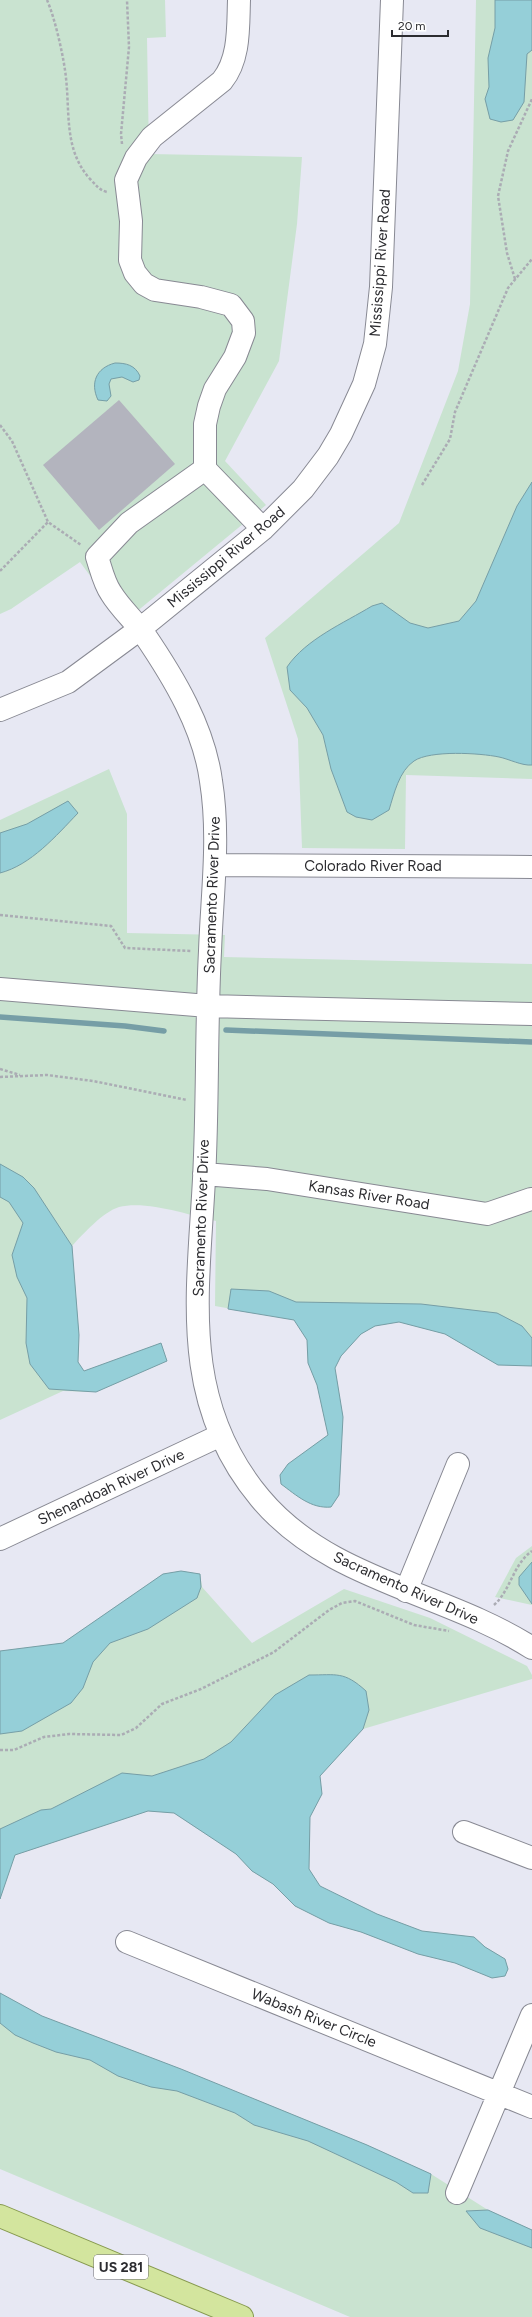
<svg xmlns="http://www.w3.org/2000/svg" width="532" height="2317" font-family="Figtree,sans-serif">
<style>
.green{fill:#c9e3d0}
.water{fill:#95cfd8;stroke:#769ea6}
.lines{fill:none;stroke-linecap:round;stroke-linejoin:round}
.stream{stroke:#769ea6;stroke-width:5.5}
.building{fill:#b3b4be}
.minor-casing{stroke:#888993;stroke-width:24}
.major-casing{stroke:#86994e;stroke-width:24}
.path{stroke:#abacb4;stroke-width:2.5;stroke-dasharray:3 2;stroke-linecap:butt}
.minor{stroke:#fff;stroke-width:22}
.major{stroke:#d3e59e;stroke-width:22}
.labels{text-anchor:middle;stroke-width:3;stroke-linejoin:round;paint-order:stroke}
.shield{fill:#fff;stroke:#6b6b6e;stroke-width:1}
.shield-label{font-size:14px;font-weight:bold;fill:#2c2c30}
.street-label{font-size:15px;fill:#2c2c30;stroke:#fff}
</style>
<rect width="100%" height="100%" fill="#e7e8f3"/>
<!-- green -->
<path class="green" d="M0 0H165L166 37 147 38 149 154 302 157 297 224 279 361 225 461 266 505 124 622 80 562 11 609 0 614Z
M476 0H532V779L406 775 405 849 302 848 298 739 265 638 399 523 458 371 470 304Z
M109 769 127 814V933L225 935 224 957 532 964V1366L498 1365 445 1334 399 1322 375 1326 361 1334 341 1356 335 1368 343 1417 339 1495 331 1507C311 1509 296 1495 281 1484L280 1475 288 1464 328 1435 317 1385 308 1363 307 1340 295 1320 215 1306 216 1221C189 1215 146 1200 119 1207 103 1212 83 1234 72 1246L79 1335 78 1362 84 1371 161 1343 167 1361 96 1392 63 1391 0 1420V820Z
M532 1546V1605L495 1597 516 1558Z
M181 1571 200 1574 202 1587 252 1643 344 1589 430 1618 527 1666 532 1675V1679L363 1729 320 1776 322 1794 310 1817 309 1869 320 1887 377 1914 422 1931 474 1937 485 1947 505 1959 508 1969 505 1976 492 1978 455 1963 418 1954 361 1932 329 1923 295 1906 273 1884 252 1871 236 1854 174 1813 148 1811 15 1855 0 1899V1651L63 1643 163 1574Z
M0 1993 42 2016 181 2069 367 2145 431 2174 488 2210 532 2230V2317H350L0 2169Z"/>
<!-- water -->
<path class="water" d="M495 0H532V50L527 54 524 102 513 120 501 122 490 119 485 99 489 87 488 58 495 28Z
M115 363C126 363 135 365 140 376L139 380 133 382 122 377 111 379 109 384 111 396 107 401 98 400C90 383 96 368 115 363Z
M532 482V765C522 766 509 759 499 757 480 753 430 750 414 761 399 771 394 794 389 810L372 820 356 817 347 812 331 769 323 735 307 708 290 690 287 667C306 639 344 623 372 606L382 603 410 623 428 628 459 621 476 601 517 506Z
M68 801 78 813C56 836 31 865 0 873V833L27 824Z
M0 1164 23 1177 34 1188 72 1246 79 1335 78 1362 84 1371 161 1343 167 1361 96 1392 49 1389 30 1364 26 1343 27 1298 17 1277 12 1255 23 1223 9 1202 0 1197Z
M231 1289 269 1291 296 1302 421 1304 497 1313 522 1326 532 1338V1366L498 1365 445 1334 399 1322 375 1326 361 1334 341 1356 335 1368 343 1417 339 1495 331 1507C311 1509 296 1495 281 1484L280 1475 288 1464 328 1435 317 1385 308 1363 307 1340 294 1320 228 1309Z
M532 1562V1604L519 1585V1577Z
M181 1571 200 1574 201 1587 197 1598 148 1629 110 1643 93 1662 83 1688 71 1703 22 1731 0 1734V1651L63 1643 163 1574Z
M309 1675C337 1675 344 1671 366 1691L369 1710 363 1729 320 1776 322 1794 310 1817 309 1869 320 1886 377 1914 422 1931 474 1937 485 1947 505 1959 508 1969 505 1976 492 1978 455 1963 418 1954 361 1932 329 1923 295 1906 273 1884 252 1871 236 1854 174 1813 148 1811 15 1855 0 1899V1829L41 1810 51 1809 122 1773 152 1776 204 1759 231 1742 275 1695Z
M0 1993 42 2016 181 2069 367 2145 431 2174 428 2193H413L396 2182 308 2141 254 2125 235 2113 177 2091 151 2087 118 2076 90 2060 56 2052 33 2043 15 2035 0 2023Z
M488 2210 532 2230V2248L480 2228 466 2211Z"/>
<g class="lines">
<!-- stream -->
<path class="stream" d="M0 1017 125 1026 164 1031
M226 1030 532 1042"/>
</g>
<!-- building -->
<path class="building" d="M119 400 175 464 99 530 43 465Z"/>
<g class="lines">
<!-- minor casing -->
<g class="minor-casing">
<path id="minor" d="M239 0C238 27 240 59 222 81L152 137 136 158 126 180 131 221 130 260 135 273 144 284 155 290 201 297 231 305 243 321 244 333 235 357 215 389 209 406 205 424V469L263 529
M205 469 129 523 97 557C101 569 104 583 111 593 120 608 134 620 144 634 174 678 204 728 211 781 220 837 212 894 210 951 206 1027 208 1103 204 1179 198 1294 179 1401 260 1498 329 1581 445 1592 532 1648
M0 710 68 682 140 629 263 529 303 489 328 456 341 434 364 384 375 344 381 287 392 0
M215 865 532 867
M0 989 208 1006 532 1014
M204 1174 267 1179 487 1214 531 1199
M0 1539 221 1435
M406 1591 458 1464
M464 1832 532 1858
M127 1942 532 2107
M457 2193 532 2015"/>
</g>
<!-- major casing -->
<g class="major-casing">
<path id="major" d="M0 2216 242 2317"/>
</g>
<!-- path -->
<path class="path" d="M47 0C55 18 64 58 66 78 70 114 64 150 90 179 96 185 99 190 107 192
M122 144 121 134 129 47 127 0
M515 279 507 253 498 196 508 151 532 99
M0 425 12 441 48 522
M422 485 450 439 455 412 508 288 532 259
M0 571 48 522 81 545
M0 915 111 926 125 948 191 951
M0 1069 20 1075
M0 1077 47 1075 93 1081 187 1100
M494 1605C511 1590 513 1564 532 1551
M0 1750H14L44 1737 69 1734 121 1735 136 1728 162 1704 201 1689 274 1652 329 1610 342 1603 355 1601 414 1625 449 1631"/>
<!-- minor -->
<use href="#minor" class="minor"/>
<!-- major -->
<use href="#major" class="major"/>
</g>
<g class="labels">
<!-- shield labels -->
<rect class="shield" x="94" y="2255" width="54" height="24" rx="3"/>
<g class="shield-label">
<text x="121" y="2272">US 281</text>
</g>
<!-- street labels -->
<g class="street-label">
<text transform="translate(380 263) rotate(-86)" y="5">Mississippi River Road</text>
<text transform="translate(226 557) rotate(-40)" y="5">Mississippi River Road</text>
<text x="373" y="871">Colorado River Road</text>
<text transform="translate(212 895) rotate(-88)" y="5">Sacramento River Drive</text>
<text transform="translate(369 1195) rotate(9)" y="5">Kansas River Road</text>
<text transform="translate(201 1218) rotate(-88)" y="5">Sacramento River Drive</text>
<text transform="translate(111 1487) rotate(-25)" y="5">Shenandoah River Drive</text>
<text transform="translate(406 1588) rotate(24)" y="5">Sacramento River Drive</text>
<text transform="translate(314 2018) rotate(22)" y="5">Wabash River Circle</text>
</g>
</g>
<!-- scale -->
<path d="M392 30v6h56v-6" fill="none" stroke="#2c2c30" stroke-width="2"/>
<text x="398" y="30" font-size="12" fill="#2c2c30" stroke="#ffffff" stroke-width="3" paint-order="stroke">20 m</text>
</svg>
